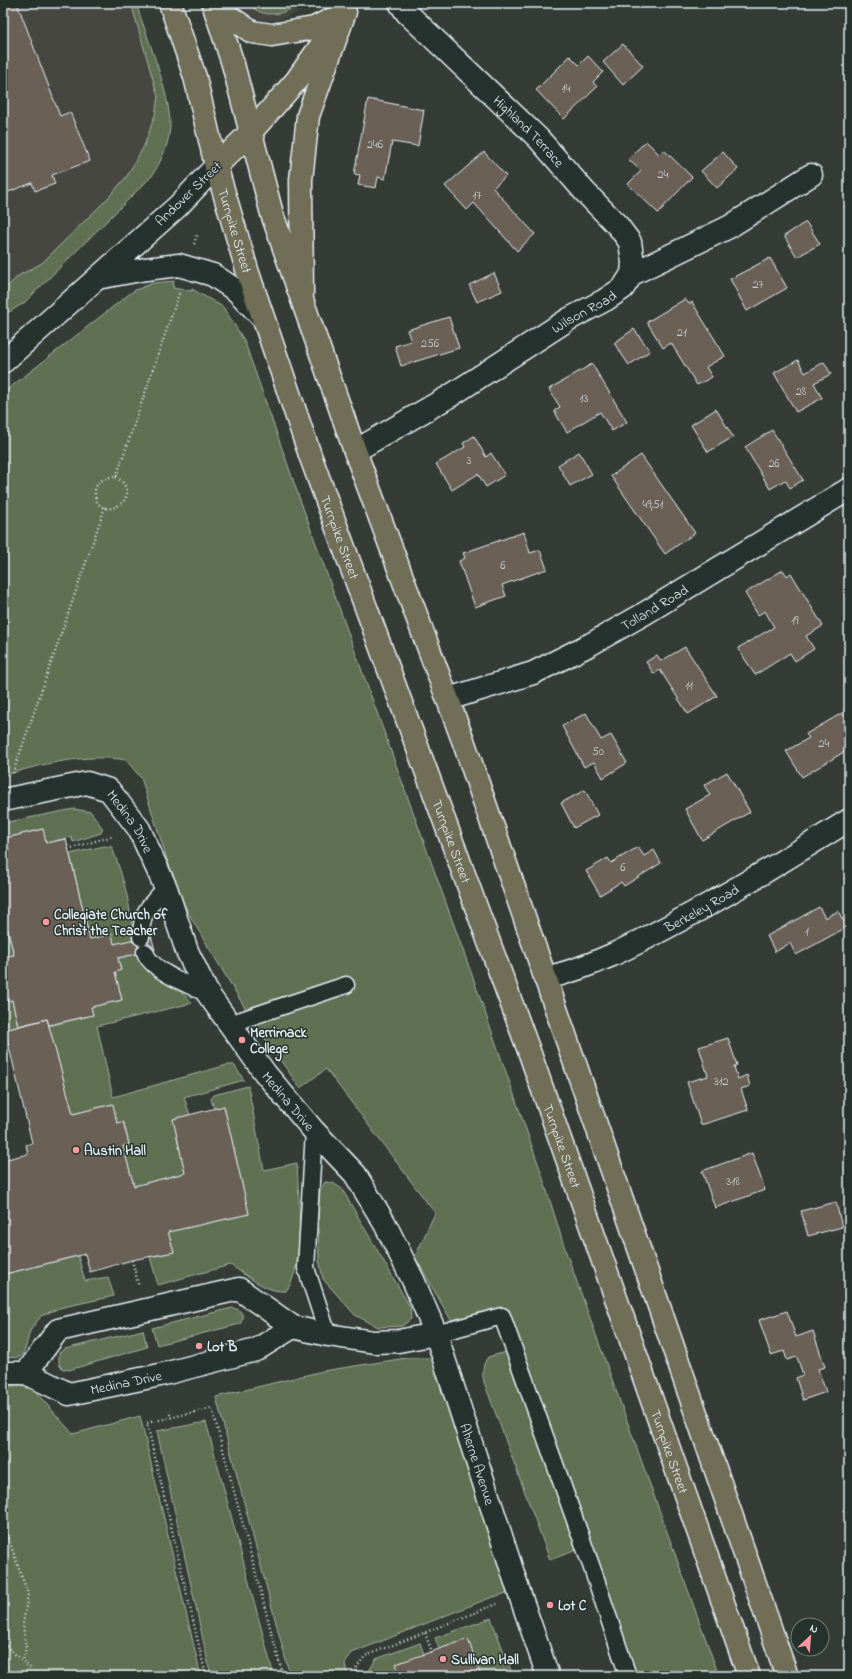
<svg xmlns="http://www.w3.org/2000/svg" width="852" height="1679" font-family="'Indie Flower',sans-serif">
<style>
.built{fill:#44473f}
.green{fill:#5f7053;stroke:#a4b0a6}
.building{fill:#6b6057;stroke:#e8f1f8}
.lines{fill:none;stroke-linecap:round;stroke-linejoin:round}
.service-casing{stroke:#e8f1f8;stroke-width:19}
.minor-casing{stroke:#e8f1f8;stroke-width:25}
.secondary-casing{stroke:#e8f1f8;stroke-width:25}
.primary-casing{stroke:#e8f1f8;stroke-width:25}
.trunk-casing{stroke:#e8f1f8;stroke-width:25}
.path{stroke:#e8f1f8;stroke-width:2.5;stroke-dasharray:1 3;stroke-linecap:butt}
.service{stroke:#26332d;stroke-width:16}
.minor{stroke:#26332d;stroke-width:22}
.secondary{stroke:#26332d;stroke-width:22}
.primary{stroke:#716e59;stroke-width:22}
.trunk{stroke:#716e59;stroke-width:22}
.poi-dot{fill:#ff9aa2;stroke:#26332d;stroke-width:1.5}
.labels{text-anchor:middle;stroke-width:3;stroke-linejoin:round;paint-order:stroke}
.number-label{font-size:12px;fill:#c9cdd0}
.street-label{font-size:14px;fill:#e8f1f8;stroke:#26332d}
.poi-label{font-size:14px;font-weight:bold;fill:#e8f1f8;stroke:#26332d;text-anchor:start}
</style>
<rect width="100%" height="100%" fill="#343c35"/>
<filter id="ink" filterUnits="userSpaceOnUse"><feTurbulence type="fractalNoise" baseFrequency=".025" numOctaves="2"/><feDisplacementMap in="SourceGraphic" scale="8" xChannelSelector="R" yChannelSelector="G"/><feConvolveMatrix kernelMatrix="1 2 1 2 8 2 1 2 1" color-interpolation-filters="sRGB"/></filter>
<g filter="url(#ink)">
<!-- built -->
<path class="built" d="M3 3H136L166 98 170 127 167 146 152 176 24 303 9 312H3Z
M235 3H310L300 12 276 21 258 19 248 15Z"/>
<!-- green -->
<path class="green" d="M131 3H136C146 36 171 94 170 127 169 145 161 161 152 176L24 303 9 312H3V291L18 276 42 263 108 198 127 176 144 146 155 115 158 97Z
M249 3H300C286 15 260 20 249 3Z
M174 281 173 288 192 291V289L223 307 244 340 298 494 472 975 541 1172 565 1249 719 1676H624L582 1548 550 1560 484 1382C482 1373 482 1365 488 1357L510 1351 497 1312 451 1320 415 1257 435 1213 326 1069 300 1088 254 1023 191 918 177 890 141 778 126 760C89 753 39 764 3 776V393L133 291 153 283Z
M74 809 91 812 103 829 101 833 73 842 71 837 46 843 42 829 6 838 9 852 3 853V823Z
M104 846 112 847C124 880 131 904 133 940L114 944 111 934 90 939 70 854Z
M3 911 14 955 3 957Z
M136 954C152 975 176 984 192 1003L97 1026 113 1097 227 1065H234L244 1080 184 1097 190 1115 173 1119 185 1173 134 1186 123 1146 129 1144 124 1122 117 1123 112 1104 73 1114 49 1026 93 1015 91 1007 122 1000 115 972 121 970 118 958Z
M3 999 4 1002 12 1000 18 1026 3 1031Z
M248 1086 264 1170 297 1163C298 1194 306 1267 286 1291 266 1293 247 1275 230 1265L158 1285 150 1257 174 1252 168 1232 249 1214 224 1106 214 1109 211 1099 214 1095Z
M325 1182 333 1183 342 1189 410 1307 411 1319 402 1326 378 1327 355 1315 323 1279 319 1260 318 1219 320 1190Z
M78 1256 85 1281 108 1277 114 1296 59 1308 41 1316 30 1331 25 1350 20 1357 3 1358V1265L6 1274Z
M232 1308C239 1309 242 1311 243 1318L240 1324 157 1345 152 1328Z
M143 1330 147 1347 69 1370 63 1369 59 1365V1353L65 1349Z
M406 1358H430L439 1368 510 1592 487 1599 352 1653 345 1664 348 1676H293L289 1672 216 1397 323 1371Z
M3 1386H21L34 1390 73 1434 140 1416 201 1676H3Z
M206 1422 274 1676H211L157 1431Z
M491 1618 513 1676H481L439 1649 435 1638Z
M420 1643 424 1654 400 1676H366L376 1659Z"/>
<!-- building -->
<path class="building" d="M3 3H17L60 116 70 112 90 161 52 175 55 184 35 191 32 183 3 194Z
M623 44 643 66 623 85 603 62Z
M570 56 579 65 588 56 603 72 593 82 597 87 564 119 536 90Z
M368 99 424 110 418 146 392 142 385 179 378 177 376 188 358 185 360 175 354 174Z
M646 141 660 155 664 150 692 177 658 213 628 184 641 171 628 159Z
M484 152 506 176 493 188 535 234 517 251 474 203 467 210 445 186Z
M723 152 738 169 717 188 701 171Z
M806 222 820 244 797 257 784 236Z
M770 258 787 288 747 311 730 279Z
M494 273 502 291 477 302 469 285Z
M685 299 689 304 692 302 725 356 706 367 712 377 697 385 671 343 663 348 647 322Z
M449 317 459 348 401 366 395 346 411 341 407 330Z
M634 329 650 351 629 365 614 343Z
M798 360 805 373 824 362 831 374 814 383 822 398 796 412 774 373Z
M592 364 627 422 612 431 600 412 567 432 554 411 560 407 549 389Z
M716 409 733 437 708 452 691 425Z
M772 430 803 480 790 488 785 480 770 489 745 447Z
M474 436 486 457 491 453 505 475 486 487 478 474 452 490 436 464 465 447 463 443Z
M579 452 592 474 570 486 558 465Z
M641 455 695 533 665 554 611 476Z
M524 532 530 553 540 550 547 569 502 585 506 596 475 607 459 561 465 558 463 553Z
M783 570 787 576 791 573 823 626 806 636 814 649 795 661 790 653 755 675 738 648 774 627 765 611 758 615 745 593Z
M685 647 717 696 688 714 660 670 654 674 646 662 657 655 661 661Z
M849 709V749L802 777 786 751 809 738 806 734Z
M586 713 601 740 611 735 627 763 603 778 594 762 584 767 562 726Z
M727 772 750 812 702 840 685 809 710 795 704 785Z
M585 790 598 815 574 828 561 803Z
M43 829 46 843 66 839 90 939 112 934 114 944 151 935 155 950 118 958 121 970 115 972 122 1000 91 1007 93 1015 49 1025 47 1019 18 1026 12 1000 4 1002 3 999V957L14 955 3 911V853L9 852 6 838Z
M638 847 644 856 654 850 661 863 624 886 621 882 600 895 586 871 608 858 611 863Z
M819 907 825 918 838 911 847 927 796 955 790 943 775 952 767 936Z
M47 1019 73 1114 113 1104 117 1123 123 1122 129 1144 123 1146 134 1186 185 1173 173 1119 224 1106 249 1214 168 1232 174 1252 132 1260 90 1272 85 1254 5 1274 3 1265V1160L28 1154 26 1145 32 1143 5 1030Z
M728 1038 737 1065 734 1067 738 1079 747 1075 750 1086 741 1089 748 1110 701 1125 687 1082 708 1076 699 1047Z
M752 1153 765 1190 715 1208 702 1171Z
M836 1202 842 1227 808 1236 801 1211Z
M787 1311 796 1337 813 1331 825 1367 818 1369 826 1392 803 1400 796 1378 803 1375 797 1357 787 1360 784 1351 771 1355 759 1320Z
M468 1639 481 1676H400L396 1664Z"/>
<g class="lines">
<!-- service casing -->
<g class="service-casing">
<path id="service" d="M141 937C141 912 149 905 166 888
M145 952C151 971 191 986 208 994
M229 1024 346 985
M314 1131 306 1268 328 1335
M436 1334 502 1316 592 1568 628 1676"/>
</g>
<!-- minor casing -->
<g class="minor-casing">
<g id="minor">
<path id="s1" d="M400 3 407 13 539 139 585 192 618 226 630 242 633 263 632 274"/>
<path id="s2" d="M355 451 450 396 569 319 605 300 623 288 632 274 729 227 811 175"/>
<path id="s3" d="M448 699 533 673 591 644 642 615 849 489"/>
<path id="s4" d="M3 800 87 783 109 790 139 829 166 888 187 951 208 994 265 1073 314 1131 355 1174 385 1224 414 1282 436 1334 520 1595 548 1676"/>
<path id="s5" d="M545 978C591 968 632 946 673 924 733 892 791 856 849 820"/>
<path id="s6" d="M3 1373H26L69 1394 160 1375 256 1350 293 1327"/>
<path d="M26 1373 58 1330 239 1289 293 1327 328 1335 374 1342 398 1341 436 1334"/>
</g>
</g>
<!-- secondary casing -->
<g class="secondary-casing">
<path id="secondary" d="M97 278 146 269 179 265 213 275 237 291 263 318
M3 362 178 206 216 166"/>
</g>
<!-- primary casing -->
<g class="primary-casing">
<path id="primary" d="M216 3 230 17 252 32 272 35 314 28 342 14
M216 166 250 133 296 81 327 37
M302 294 301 180 308 116 345 12"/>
</g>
<!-- trunk casing -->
<g class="trunk-casing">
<g id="trunk">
<path id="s7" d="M170 3 195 77 216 166 248 273 310 455 529 1051 749 1676"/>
<path d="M213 3 233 64 272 214 355 451 464 743 787 1676"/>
</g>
</g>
<!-- path -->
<path class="path" d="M194 244 197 235
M116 477C149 499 97 525 95 494 94 482 106 476 116 477L180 291
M13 773 105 507
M68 849 113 836
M132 1260 139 1287
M169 1410 171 1418
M3 1530 5 1529 28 1594 23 1624 26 1648 23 1661
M425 1633 432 1652
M3 1643 30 1668
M206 1676 147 1423 212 1408 283 1676
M355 1676 357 1667 365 1656 497 1604"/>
<!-- service -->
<use href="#service" class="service"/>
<!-- minor -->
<use href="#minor" class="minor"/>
<!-- secondary -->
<use href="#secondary" class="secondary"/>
<!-- primary -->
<use href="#primary" class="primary"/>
<!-- trunk -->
<use href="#trunk" class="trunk"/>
</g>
</g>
<!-- markers -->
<g class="poi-dot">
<circle cx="46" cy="922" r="4"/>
<circle cx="242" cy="1040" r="4"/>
<circle cx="76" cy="1150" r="4"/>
<circle cx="199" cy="1346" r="4"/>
<circle cx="550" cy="1605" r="4"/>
<circle cx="443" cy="1659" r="4"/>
</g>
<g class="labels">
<!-- number labels -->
<g class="number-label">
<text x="566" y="92">14</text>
<text x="375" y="148">246</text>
<text x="663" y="178">24</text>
<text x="477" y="199">17</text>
<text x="758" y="288">27</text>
<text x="682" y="336">21</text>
<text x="430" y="347">256</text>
<text x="801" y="395">28</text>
<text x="584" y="402">13</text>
<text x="469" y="464">3</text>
<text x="774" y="467">26</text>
<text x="653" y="508">49;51</text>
<text x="503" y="569">6</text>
<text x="795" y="624">19</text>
<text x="689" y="689">11</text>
<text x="824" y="747">24</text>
<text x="598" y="755">50</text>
<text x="623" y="871">6</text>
<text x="807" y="935">1</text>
<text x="721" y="1085">312</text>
<text x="733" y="1185">318</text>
</g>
<!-- street labels -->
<g class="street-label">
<text dy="5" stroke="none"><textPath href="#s1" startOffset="182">Highland Terrace</textPath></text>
<text transform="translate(188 193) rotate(-44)" y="5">Andover Street</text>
<text dy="5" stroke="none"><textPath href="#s7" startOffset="237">Turnpike Street</textPath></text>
<text dy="5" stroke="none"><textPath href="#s2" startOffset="268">Wilson Road</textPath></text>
<text dy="5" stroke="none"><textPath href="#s7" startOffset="561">Turnpike Street</textPath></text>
<text dy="5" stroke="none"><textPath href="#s3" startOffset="227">Tolland Road</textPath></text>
<text dy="5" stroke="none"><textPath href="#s4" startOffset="147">Medina Drive</textPath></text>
<text dy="5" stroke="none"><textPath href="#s7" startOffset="885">Turnpike Street</textPath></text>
<text dy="5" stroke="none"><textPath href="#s5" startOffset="172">Berkeley Road</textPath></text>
<text dy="5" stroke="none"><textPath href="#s4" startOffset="471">Medina Drive</textPath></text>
<text dy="5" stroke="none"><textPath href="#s7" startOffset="1209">Turnpike Street</textPath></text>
<text dy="5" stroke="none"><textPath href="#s6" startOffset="129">Medina Drive</textPath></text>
<text dy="5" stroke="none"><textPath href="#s7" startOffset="1533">Turnpike Street</textPath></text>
<text dy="5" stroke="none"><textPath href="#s4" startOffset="886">Aherne Avenue</textPath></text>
</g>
<!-- poi labels -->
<g class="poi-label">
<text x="54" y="919">Collegiate Church of<tspan x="54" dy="16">Christ the Teacher</tspan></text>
<text x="250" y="1037">Merrimack<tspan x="250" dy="16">College</tspan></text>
<text x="84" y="1155">Austin Hall</text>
<text x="207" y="1351">Lot B</text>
<text x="558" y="1610">Lot C</text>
<text x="451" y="1664">Sullivan Hall</text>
</g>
</g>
<!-- margin -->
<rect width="852" height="1679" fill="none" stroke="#26332d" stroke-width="16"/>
<rect x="8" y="8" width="836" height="1663" fill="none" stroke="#e8f1f8" stroke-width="1.5" filter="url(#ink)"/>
<!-- north arrow -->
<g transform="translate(810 1637) rotate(26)"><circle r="19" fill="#26332d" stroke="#747f7e"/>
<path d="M0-3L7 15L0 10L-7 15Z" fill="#ff9aa2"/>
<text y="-6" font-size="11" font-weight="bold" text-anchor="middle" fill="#e8f1f8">N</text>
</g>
</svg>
